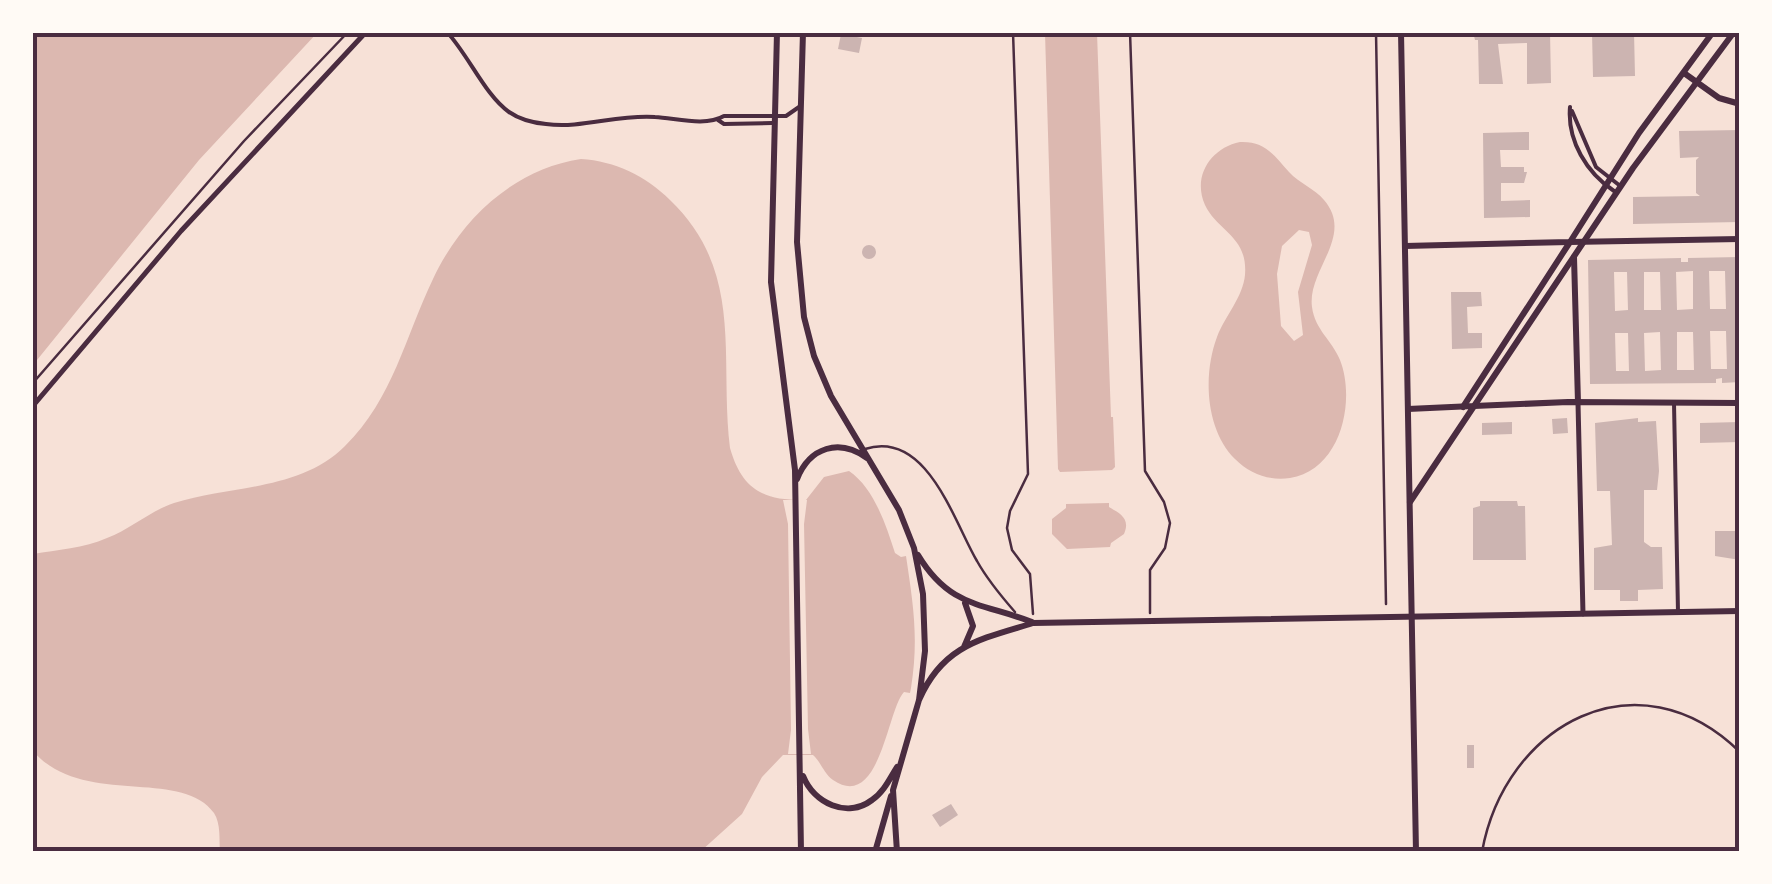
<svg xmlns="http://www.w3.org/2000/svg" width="1772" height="884" font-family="'Titillium Web',sans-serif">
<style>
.water{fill:#dcb8b0;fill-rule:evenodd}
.pier{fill:#f7e1d7}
.building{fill:#ccb4b1;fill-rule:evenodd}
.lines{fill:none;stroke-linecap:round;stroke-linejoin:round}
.path{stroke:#4a2c40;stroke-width:2.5}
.service{stroke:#4a2c40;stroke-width:2.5}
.minor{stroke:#4a2c40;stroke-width:4}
.tertiary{stroke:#4a2c40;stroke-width:5}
.secondary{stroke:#4a2c40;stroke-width:6}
.primary{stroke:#4a2c40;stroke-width:6}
.trunk{stroke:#4a2c40;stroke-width:6}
.neatline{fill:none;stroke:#4a2c40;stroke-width:4}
</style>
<rect width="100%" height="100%" fill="#f7e1d7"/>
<!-- water -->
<path class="water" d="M33 32 317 33 199 160 33 365Z
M1045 33H1097L1111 417H1113L1115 467 1112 470 1060 472 1058 469Z
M1240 142C1265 141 1274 155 1289 172 1299 183 1315 189 1324 200 1355 236 1307 270 1312 307 1315 330 1332 340 1340 360 1356 401 1341 470 1290 478 1269 481 1250 474 1235 459 1205 429 1203 374 1217 337 1225 316 1243 297 1245 275 1248 236 1218 232 1205 205 1192 176 1211 148 1240 142ZM1299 230 1309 232 1312 245 1298 292 1303 335 1294 341 1281 326 1277 274 1282 246Z
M581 159C615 161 646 176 670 200 745 272 719 357 730 448 742 490 764 501 806 500L824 477 849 471C874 488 886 525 895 553L901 557 906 556C913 603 919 638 911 688L910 693 904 692C887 710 880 812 833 780 824 774 821 762 813 755H783L762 777 742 814 701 851H220C219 839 221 824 214 813 181 767 82 808 33 751V554C57 550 84 548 107 538 131 529 150 511 174 503 231 485 300 491 345 446 393 399 405 337 433 279 461 219 514 169 581 159Z
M1109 503V507C1119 513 1131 518 1124 534L1111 543 1110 547 1067 549 1052 534V519L1066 508V504Z"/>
<!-- pier -->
<path class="pier" d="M783 500H807L804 524 808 729 811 754H788L791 730 788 524Z"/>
<!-- building -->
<path class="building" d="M1473 32H1550L1551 83 1527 84V43L1498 44 1503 84H1479L1478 40H1475Z
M1592 32H1634L1635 76 1593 77Z
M841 34 862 38 859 53 838 49Z
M1740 130V222L1633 224V197L1700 196 1696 193V160L1699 157 1680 158 1679 131Z
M1529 132V150H1500L1501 167H1524V172H1527L1524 183H1501V201L1530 200V217L1484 218 1483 133Z
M862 252a7 7 0 1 1 14 0a7 7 0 1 1-14 0Z
M1740 257V382L1722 383V378L1716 379V383L1590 384 1588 260 1681 258V262H1688V258ZM1693 271V309L1677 310 1676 272ZM1709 271H1725L1726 309H1710ZM1614 272H1627L1628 310 1615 311ZM1644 272H1660L1661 310H1644ZM1710 331H1726L1727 369H1711ZM1660 332 1661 370 1645 371 1644 333ZM1677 332H1693L1694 370H1677ZM1615 333H1628L1629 371H1616Z
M1451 292H1481L1482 306 1467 307 1468 333H1482V348L1452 349Z
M1567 418 1568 433 1553 434 1552 419Z
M1638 418V422L1656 421 1659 471 1657 490H1644V542L1651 547H1662L1663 589 1638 590V601H1620V590H1594V548L1612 545 1610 491H1597L1595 423Z
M1512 422V434L1482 435V423Z
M1740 422V442L1700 443V423Z
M1480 501H1517L1518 506H1525L1526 560H1473V508L1480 506Z
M1715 531H1740V560L1715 556Z
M1467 745H1474V768H1467Z
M951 804 958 815 940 827 932 815Z"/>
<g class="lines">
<!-- path -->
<path class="path" d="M1013 32 1028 474 1010 511 1007 528 1012 550 1030 574 1033 614
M1130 32 1145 471 1164 502 1170 523 1165 548 1150 570V613
M1376 32 1386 604
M32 384 244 141 348 32"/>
<!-- service -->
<path class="service" d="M865 449C927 429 954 522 977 561 987 579 1001 596 1015 612
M1482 852C1505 724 1638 652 1740 752"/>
<!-- minor -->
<path class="minor" d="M447 32C469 56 485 95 509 112 519 119 534 123 546 124 582 129 618 114 655 117 676 118 705 127 724 116H786L799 107
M1570 107C1567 141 1587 173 1614 191
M1572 111 1596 167 1619 185
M718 120 724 124 772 123
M1674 403 1678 612"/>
<!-- tertiary -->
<path class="tertiary" d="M1578 403 1583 614
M32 407 181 231 366 32"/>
<!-- secondary -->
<path class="secondary" d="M1684 73 1719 98 1740 104
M1574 257 1578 403
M1474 406 1568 402 1740 403
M1463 407 1570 242 1740 239"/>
<!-- primary -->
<path class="primary" d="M777 32 771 282 795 470 801 852
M803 32 797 242 804 317 814 356 831 396 899 510 914 548 923 594 925 651 919 700 893 790 897 852
M1405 246 1570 242 1639 133 1713 32
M1408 409 1473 406
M797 479C810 447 839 438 867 458
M1410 502 1633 168 1734 32
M918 555C950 608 983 603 1032 622
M964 647 973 626 965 603
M919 700C943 645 981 639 1033 623L1740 611
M803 776C814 803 847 819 872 800 884 792 890 778 897 767
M875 852 891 796"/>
<!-- trunk -->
<path class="trunk" d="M1401 32 1416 852"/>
</g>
<!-- border -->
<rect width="1772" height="884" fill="none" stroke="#fffaf5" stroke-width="70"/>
<rect x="35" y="35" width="1702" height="814" class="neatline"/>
</svg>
